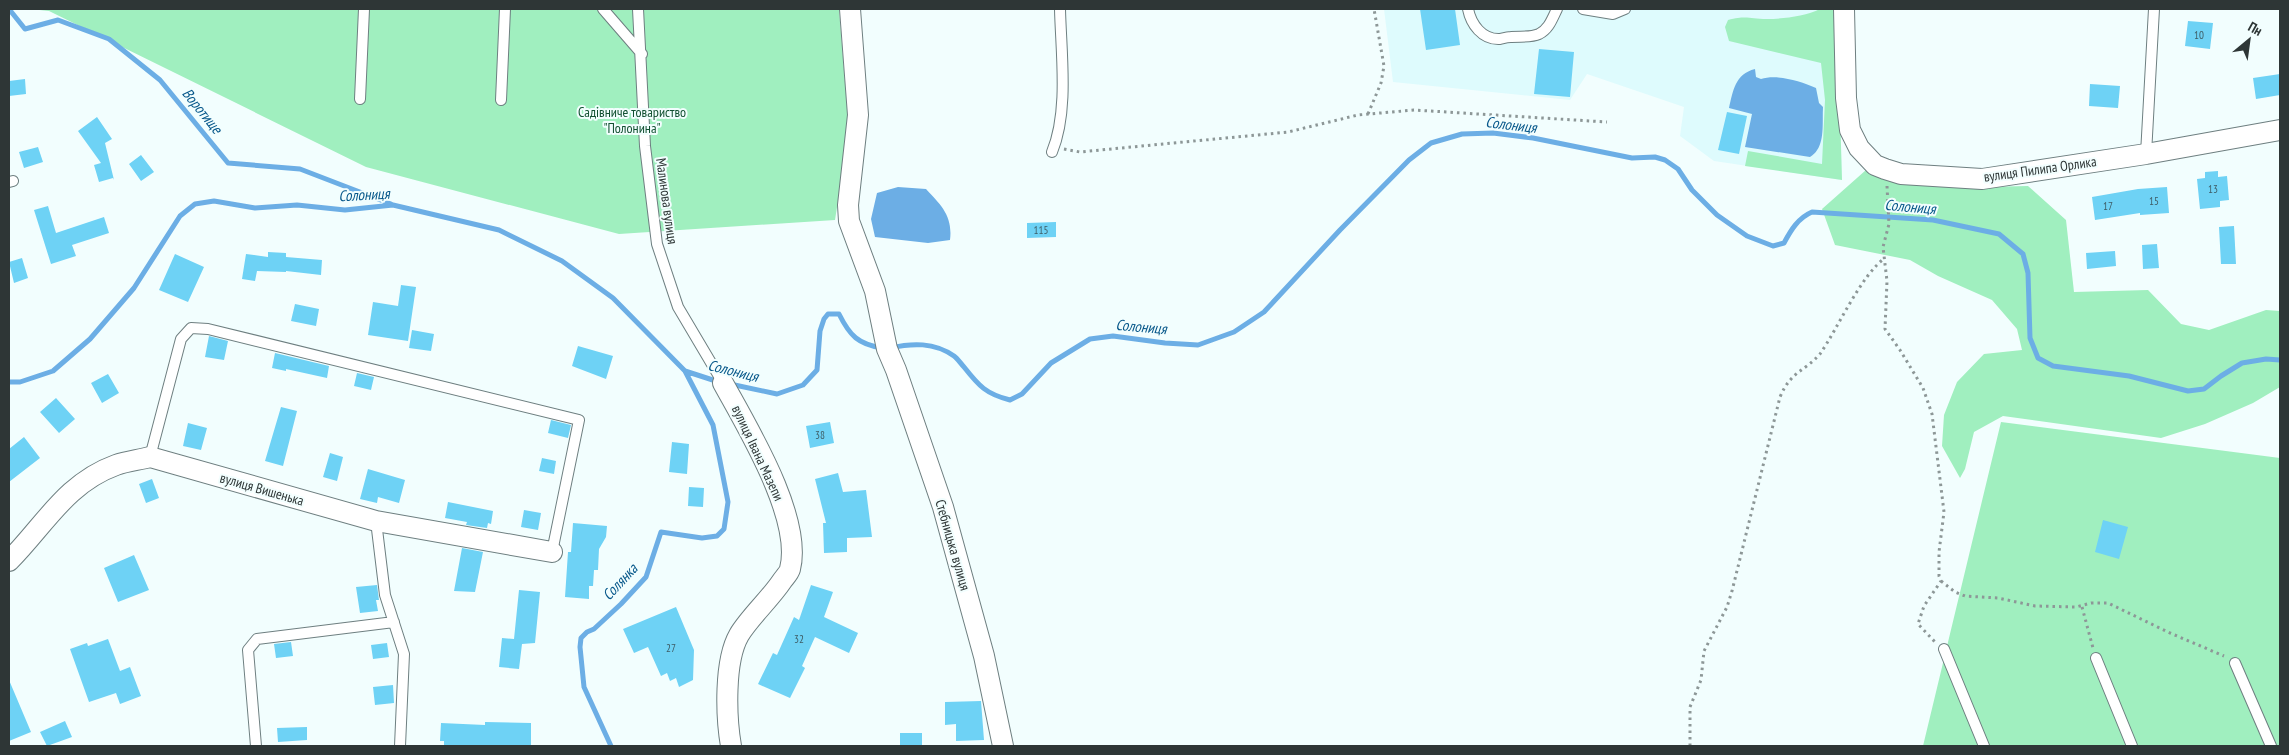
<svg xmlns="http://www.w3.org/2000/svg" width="2289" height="755" font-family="'PT Sans Narrow',sans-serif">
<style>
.built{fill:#defbfd}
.green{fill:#a0efbf}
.water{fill:#6caee5}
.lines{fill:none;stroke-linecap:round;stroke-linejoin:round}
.stream{stroke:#6caee5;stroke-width:5}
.building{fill:#6ed2f5}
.service-casing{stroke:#6e7f80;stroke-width:12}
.minor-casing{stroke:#6e7f80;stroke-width:22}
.path{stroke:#8d9797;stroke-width:3;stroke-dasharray:2.5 4;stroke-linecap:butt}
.service{stroke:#fff;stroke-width:10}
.minor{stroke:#fff;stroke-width:20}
.labels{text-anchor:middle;stroke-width:4;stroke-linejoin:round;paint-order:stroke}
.number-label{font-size:11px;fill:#3e5d66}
.park-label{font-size:14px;fill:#125031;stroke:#f2fefe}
.street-label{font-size:14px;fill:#2e3636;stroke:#f2fefe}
.water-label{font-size:15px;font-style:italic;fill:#06578a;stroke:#f2fefe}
</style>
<rect width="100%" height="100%" fill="#f2fefe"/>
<!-- built -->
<path class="built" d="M1384 9H1837L1842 180 1714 161 1680 136 1684 107 1587 74 1570 100 1393 82Z"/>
<!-- green -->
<path class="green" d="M30 9H839L849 130 835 220 619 234 366 167 49 11Z
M1820 9H1837L1842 180 1745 166 1748 151 1822 164 1825 100 1821 63 1729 41 1725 27 1728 20C1748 15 1749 19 1767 19 1783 19 1806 16 1820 9Z
M1866 170 1981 187 2028 186 2066 220 2074 292 2148 290 2181 324 2209 330 2266 310 2280 311V387L2253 403 2205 424 2161 438 2003 416 1974 432 1965 469 1960 478 1942 446 1944 415 1957 382 1984 354 2022 350 2017 329 1992 300 1938 276 1910 260 1835 245 1822 209Z
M2001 422 2280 458V746H1923Z"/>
<!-- water -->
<path class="water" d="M1755 69 1756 77 1761 79C1777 74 1800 81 1816 88L1819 103 1823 107C1822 124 1826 148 1810 157L1745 147 1752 114 1729 108C1733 91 1735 74 1755 69Z
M898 187 926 189C941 205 953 216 950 240L928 243 875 237 871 219 877 193Z"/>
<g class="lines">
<!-- stream -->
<path class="stream" d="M9 9 25 29 58 20 109 39 160 80 228 163 300 169 391 204
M890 348C912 343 934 342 954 356 958 359 961 364 964 367 979 386 986 394 1010 400L1022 394 1051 363 1090 339 1113 336 1165 343 1198 345 1234 332 1264 312 1340 230 1409 160 1431 143 1462 134 1493 133 1533 138 1632 158 1655 157 1665 160 1678 169 1692 190 1717 215 1747 236 1773 246 1784 243C1791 230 1798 218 1812 212L1933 220 1999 234 2023 254 2028 273 2030 338 2038 358 2053 366 2129 376 2188 391 2204 389 2221 376 2242 363 2266 359 2280 360
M9 382H20L53 371 90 339 134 288 180 216 195 204 214 201 255 208 297 205 345 210 393 205 499 230 562 261 613 298 685 371 719 382
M730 384 777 394 803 385 817 370 820 331 824 319 828 314H839C850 336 858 344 882 348
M611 746 584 687 580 647 581 638 587 632 594 629 621 604 646 577 661 532 702 538 717 536 724 529 728 502 713 425 685 371"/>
</g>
<!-- building -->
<path class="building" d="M1420 9H1455L1460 45 1426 50Z
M2188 21 2213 23 2210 49 2185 46Z
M1539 49 1574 52 1570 97 1534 94Z
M2280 74V95L2256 99 2253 78Z
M25 79 26 94 9 96V81Z
M2090 84 2120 86 2118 108 2089 106Z
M1727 112 1747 116 1739 154 1718 150Z
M97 117 112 139 105 143 114 180 113 178 99 182 94 165 101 163 78 131Z
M38 147 43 162 24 168 19 152Z
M141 155 154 172 141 181 129 164Z
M2218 171V177L2227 176 2229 200 2220 201V207L2200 209 2197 179 2205 178V172Z
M2167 187 2169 213 2140 215V213L2095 220 2092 197 2138 189Z
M48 206 56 233 104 217 109 233 72 245 76 256 51 264 34 210Z
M1056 222V237L1027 238V223Z
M2234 226 2236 264H2221L2219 227Z
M2157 244 2159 268 2143 269 2142 245Z
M2115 251 2116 266 2087 269 2086 253Z
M268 252 286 253V257L322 260 321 275 286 271V272L257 271 255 281 242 279 246 254 268 257Z
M175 254 204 267 188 302 159 290Z
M22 258 28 278 14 283 9 262Z
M401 285 416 287 408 341 368 335 373 302 398 306Z
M295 304 319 309 316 326 291 321Z
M412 330 434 334 431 351 409 348Z
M209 336 228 341 224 360 205 357Z
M578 346 613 356 606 379 572 366Z
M275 353 329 366 327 378 286 369V371L272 368Z
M357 373 374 377 371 390 354 386Z
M108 374 119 393 102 403 91 383Z
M56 398 75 419 59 433 40 412Z
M281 407 297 411 283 466 265 461Z
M551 420 571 425 568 438 548 433Z
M830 422 834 443 810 448 806 426Z
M188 423 207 428 201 450 183 446Z
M24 437 40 458 9 482V449Z
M672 442 689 444 687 474 669 472Z
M330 453 343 457 337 481 323 477Z
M542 458 556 461 554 474 539 471Z
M368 469 405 480 399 503 378 497 377 503 360 499Z
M838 473 843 492 866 490 872 537 847 538V552L824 553 823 523H826L815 479Z
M152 479 159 498 146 503 139 484Z
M689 487 704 488 703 507 688 506Z
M448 502 493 511 491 524 488 523 487 528 466 525 467 522 445 518Z
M524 510 541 513 538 530 521 527Z
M2103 520 2128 527 2119 559 2095 552Z
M573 523 607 526 606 537 599 549 598 570H594L593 586H589V599L565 597 568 552H571Z
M462 548 483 552 475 592 454 591Z
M134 555 149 590 118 602 104 568Z
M377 585 379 600H376L378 611 360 613 356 587Z
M811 585 833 592 824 617 858 633 849 653 815 637 802 666 805 668 790 698 758 684 773 653 777 655 794 617 799 620Z
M519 590 540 592 535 643 522 644 519 669 499 667 502 638 514 639Z
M676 607 694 650 693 680 679 687 676 678 670 681 667 673 661 676 648 647 634 653 623 629Z
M108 639 120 671 130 667 141 696 120 704 116 693 89 702 70 649 87 643 88 646Z
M291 642 293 656 276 658 274 644Z
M387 643 389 657 373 659 371 645Z
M9 680 31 732 9 741Z
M393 685 394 703 375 705 373 687Z
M981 701 984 740 956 741V724L945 725V702Z
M65 721 72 737 47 746 40 732Z
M485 722 531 723V746H444V741H440L441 723 485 725Z
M307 727V740L278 742 277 728Z
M900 733H922V746H900Z"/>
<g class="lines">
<!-- service casing -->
<g class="service-casing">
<path id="service" d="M603 9 642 54
M638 9 645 146 657 244 678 307 723 383
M1468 9C1471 24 1482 40 1500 39 1504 38 1507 37 1511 37 1521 36 1530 38 1539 34 1549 29 1552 19 1557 9
M1583 9 1613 14 1625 9
M360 99 364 9
M501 100 505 9
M1052 152C1069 111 1061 53 1060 9
M2146 154 2154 9
M9 182 13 181
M150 457 181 339 191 328 208 329 579 420 552 552
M376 521 385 595 404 654 400 746
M1944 649 1984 746
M2096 658 2132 746
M2235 663 2271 746
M256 746 248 650 257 639 394 622"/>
</g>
<!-- minor casing -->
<g class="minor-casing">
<path id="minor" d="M850 9 858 115 848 205 849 221 875 291 887 349 896 370 943 507 984 656 1003 746
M1844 9 1846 98 1850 130 1859 148 1875 165 1885 169 1901 174 1982 179 2146 154 2280 130
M723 383C747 427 803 518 790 569 789 573 784 578 782 581 770 599 749 618 739 635 724 661 726 717 731 746
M9 561C44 526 66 483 116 465 127 461 139 460 150 457L376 521 552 552"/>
</g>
<!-- path -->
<path class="path" d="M1368 114 1381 83 1384 66 1374 9
M1064 149 1080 152 1288 132 1358 115 1414 110 1607 122
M1887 186 1889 224 1883 247 1887 281 1885 329 1900 350 1923 388 1932 414 1944 512 1939 552V576L1941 581 1924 606 1918 624 1936 643
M1941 581 1955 592 1965 596 1998 598 2035 606 2076 607 2091 603H2108L2170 633 2224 656
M2082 607 2093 648
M1690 746V707L1701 680 1704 651 1727 607 1732 591 1780 397C1791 371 1804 372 1820 354 1838 328 1861 275 1885 258"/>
<!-- service -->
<use href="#service" class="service"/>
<!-- minor -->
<use href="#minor" class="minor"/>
</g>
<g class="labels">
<!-- number labels -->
<g class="number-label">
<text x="2199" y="39">10</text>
<text x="2213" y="193">13</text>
<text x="2154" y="205">15</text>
<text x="2108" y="210">17</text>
<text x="1041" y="234">115</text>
<text x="820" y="439">38</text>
<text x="799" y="643">32</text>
<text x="671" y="652">27</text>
</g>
<!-- park labels -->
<g class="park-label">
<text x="632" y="117">Садівниче товариство<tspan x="632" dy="16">"Полонина"</tspan></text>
</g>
<!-- street labels -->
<g class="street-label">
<text transform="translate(2040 169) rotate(-8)" y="5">вулиця Пилипа Орлика</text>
<text transform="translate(667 201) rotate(82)" y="5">Малинова вулиця</text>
<text transform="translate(758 453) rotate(65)" y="5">вулиця Івана Мазепи</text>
<text transform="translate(262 489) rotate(16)" y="5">вулиця Вишенька</text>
<text transform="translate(953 545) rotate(74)" y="5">Стебницька вулиця</text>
</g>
<!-- water labels -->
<g class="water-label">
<text transform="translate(202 111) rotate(51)" y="5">Воротище</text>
<text transform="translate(1511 125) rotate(7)" y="5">Солониця</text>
<text transform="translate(364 195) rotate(-3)" y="5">Солониця</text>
<text transform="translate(1910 207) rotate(5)" y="5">Солониця</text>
<text transform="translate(1141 327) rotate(5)" y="5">Солониця</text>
<text transform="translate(733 371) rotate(14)" y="5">Солониця</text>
<text transform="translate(620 582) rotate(-47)" y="5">Солянка</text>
</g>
</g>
<!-- border -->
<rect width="2289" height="755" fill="none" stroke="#2e3636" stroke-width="20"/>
<!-- north arrow -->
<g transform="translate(2249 40) rotate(29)" stroke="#f2fefe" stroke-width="4" paint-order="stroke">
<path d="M0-4L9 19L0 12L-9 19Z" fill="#2e3636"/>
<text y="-8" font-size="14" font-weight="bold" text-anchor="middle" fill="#2e3636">Пн</text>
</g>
</svg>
